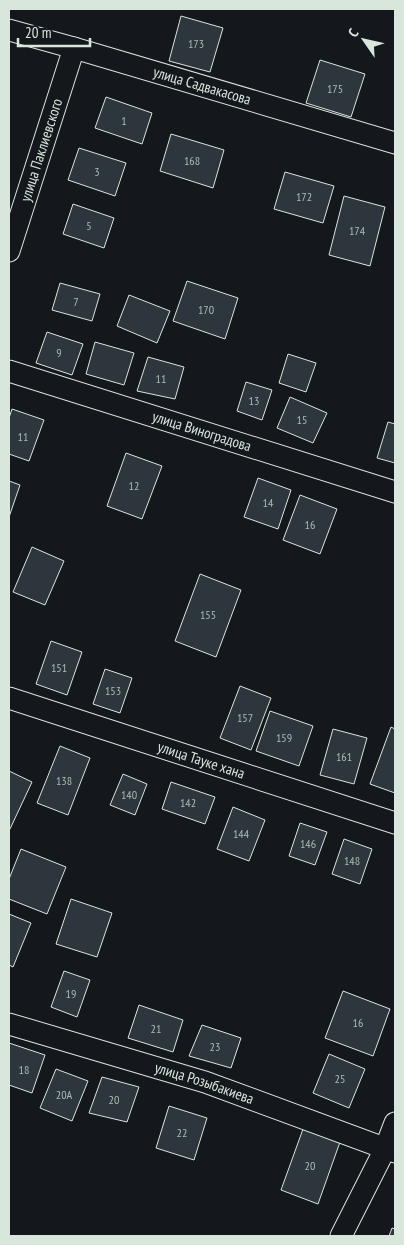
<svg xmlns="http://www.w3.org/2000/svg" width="404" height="1245" font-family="'PT Sans Narrow',sans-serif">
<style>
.building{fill:#2c363c;stroke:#d8e6dc}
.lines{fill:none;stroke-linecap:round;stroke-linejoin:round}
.street-casing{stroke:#d8e6dc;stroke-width:23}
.street{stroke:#14181c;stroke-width:21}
.labels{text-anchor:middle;stroke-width:4;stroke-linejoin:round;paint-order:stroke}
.number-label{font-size:12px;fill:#adbab4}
.street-label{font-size:15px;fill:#d8e6dc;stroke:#14181c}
</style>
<rect width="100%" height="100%" fill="#14181c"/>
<!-- building -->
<path class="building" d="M181 16 223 28 210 72 169 61Z
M320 60 365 74 351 117 306 103Z
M106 97 152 113 142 144 95 128Z
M171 134 224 150 213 188 160 171Z
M79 148 126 163 115 196 68 180Z
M285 172 334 186 323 223 274 209Z
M344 196 385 207 370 266 329 255Z
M73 204 114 218 104 248 63 234Z
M187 281 238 298 225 339 173 321Z
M60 283 100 294 92 321 52 310Z
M129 295 170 311 157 343 117 326Z
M47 332 83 344 72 375 36 363Z
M95 342 134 353 124 385 86 374Z
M288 354 316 363 306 392 279 383Z
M148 357 184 367 175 399 137 391Z
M246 382 272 390 262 420 237 411Z
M290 397 327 413 313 443 277 428Z
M12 409 44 420 29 461 9 454V418Z
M388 422 395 424V463L377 458Z
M126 453 162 466 142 519 107 506Z
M258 478 291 490 278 529 244 517Z
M9 481 20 485 9 517Z
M300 495 337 509 320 554 283 540Z
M32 547 64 561 45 605 13 592Z
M200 574 241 590 216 657 175 641Z
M51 641 82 652 67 695 36 684Z
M105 669 132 678 120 713 93 704Z
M240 686 271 698 251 750 220 738Z
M270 711 313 726 299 766 256 751Z
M391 727 395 729V793L370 784Z
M333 729 367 738 354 784 320 775Z
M60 746 90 758 68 815 37 803Z
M9 771 32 782 10 829 9 828Z
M123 774 147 784 135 815 110 805Z
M171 782 215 797 205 824 162 809Z
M233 807 265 820 249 861 217 849Z
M300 823 327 832 315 865 289 856Z
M344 839 372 849 360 884 332 874Z
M21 849 66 867 47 914 9 899V879Z
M71 899 112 913 97 957 56 944Z
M9 914 31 923 13 967 9 965Z
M64 971 90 980 77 1017 51 1007Z
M343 991 390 1009 373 1056 325 1038Z
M139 1005 183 1020 173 1052 128 1038Z
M202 1025 241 1038 231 1068 189 1056Z
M9 1043 45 1055 32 1093 9 1085Z
M329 1054 365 1069 349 1108 313 1093Z
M56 1069 88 1081 72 1121 40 1108Z
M102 1077 139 1087 127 1122 89 1113Z
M169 1106 207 1118 194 1160 156 1148Z
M303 1129 340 1142 318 1204 281 1190Z
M392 1228 395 1229V1236H389Z"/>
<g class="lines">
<!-- street casing -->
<g class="street-casing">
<g id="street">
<path id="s1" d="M9 30 74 48 395 143"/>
<path id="s2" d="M9 251 74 48"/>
<path id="s3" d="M9 371 395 492"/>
<path id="s4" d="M9 698 395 823"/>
<path id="s5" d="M9 1024 205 1082 395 1152"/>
<path d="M341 1236 385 1149 395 1123"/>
</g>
</g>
<!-- street -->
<use href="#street" class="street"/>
</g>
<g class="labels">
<!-- number labels -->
<g class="number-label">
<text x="196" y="48">173</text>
<text x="335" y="93">175</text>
<text x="124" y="125">1</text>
<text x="192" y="165">168</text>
<text x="97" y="176">3</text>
<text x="304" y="201">172</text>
<text x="89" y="230">5</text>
<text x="357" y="235">174</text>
<text x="76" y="306">7</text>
<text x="206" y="314">170</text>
<text x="59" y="357">9</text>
<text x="161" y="383">11</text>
<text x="254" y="405">13</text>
<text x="302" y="424">15</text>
<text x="23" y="441">11</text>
<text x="134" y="490">12</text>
<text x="268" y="507">14</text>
<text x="310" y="529">16</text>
<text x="208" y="619">155</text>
<text x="59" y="672">151</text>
<text x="113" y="695">153</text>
<text x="245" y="722">157</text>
<text x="284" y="742">159</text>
<text x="344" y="761">161</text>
<text x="64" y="785">138</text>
<text x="129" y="799">140</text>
<text x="188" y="807">142</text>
<text x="241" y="838">144</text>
<text x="308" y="848">146</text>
<text x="352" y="865">148</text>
<text x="71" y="998">19</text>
<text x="358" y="1027">16</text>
<text x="156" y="1033">21</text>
<text x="215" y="1051">23</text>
<text x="24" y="1074">18</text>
<text x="340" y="1083">25</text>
<text x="64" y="1099">20А</text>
<text x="114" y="1104">20</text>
<text x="182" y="1137">22</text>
<text x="310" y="1170">20</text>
</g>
<!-- street labels -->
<g class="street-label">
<text dy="5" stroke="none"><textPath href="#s1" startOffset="201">улица Садвакасова</textPath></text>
<text dy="5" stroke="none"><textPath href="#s2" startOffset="106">улица Паклиевского</textPath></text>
<text dy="5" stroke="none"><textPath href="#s3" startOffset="202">улица Виноградова</textPath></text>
<text dy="5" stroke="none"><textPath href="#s4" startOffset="202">улица Тауке хана</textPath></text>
<text dy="5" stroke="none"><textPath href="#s5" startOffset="204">улица Розыбакиева</textPath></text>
</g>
</g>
<!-- border -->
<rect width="404" height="1245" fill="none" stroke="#d8e6dc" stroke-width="20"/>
<!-- north arrow -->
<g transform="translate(364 40) rotate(304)" stroke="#14181c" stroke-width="4" paint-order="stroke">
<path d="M0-4L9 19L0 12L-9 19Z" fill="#d8e6dc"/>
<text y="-8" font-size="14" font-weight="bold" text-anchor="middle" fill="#d8e6dc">С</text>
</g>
<!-- scale -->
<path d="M18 38v8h72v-8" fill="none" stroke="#d8e6dc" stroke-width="2.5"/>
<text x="25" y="38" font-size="15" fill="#d8e6dc" stroke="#14181c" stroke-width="4" paint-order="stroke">20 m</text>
</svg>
